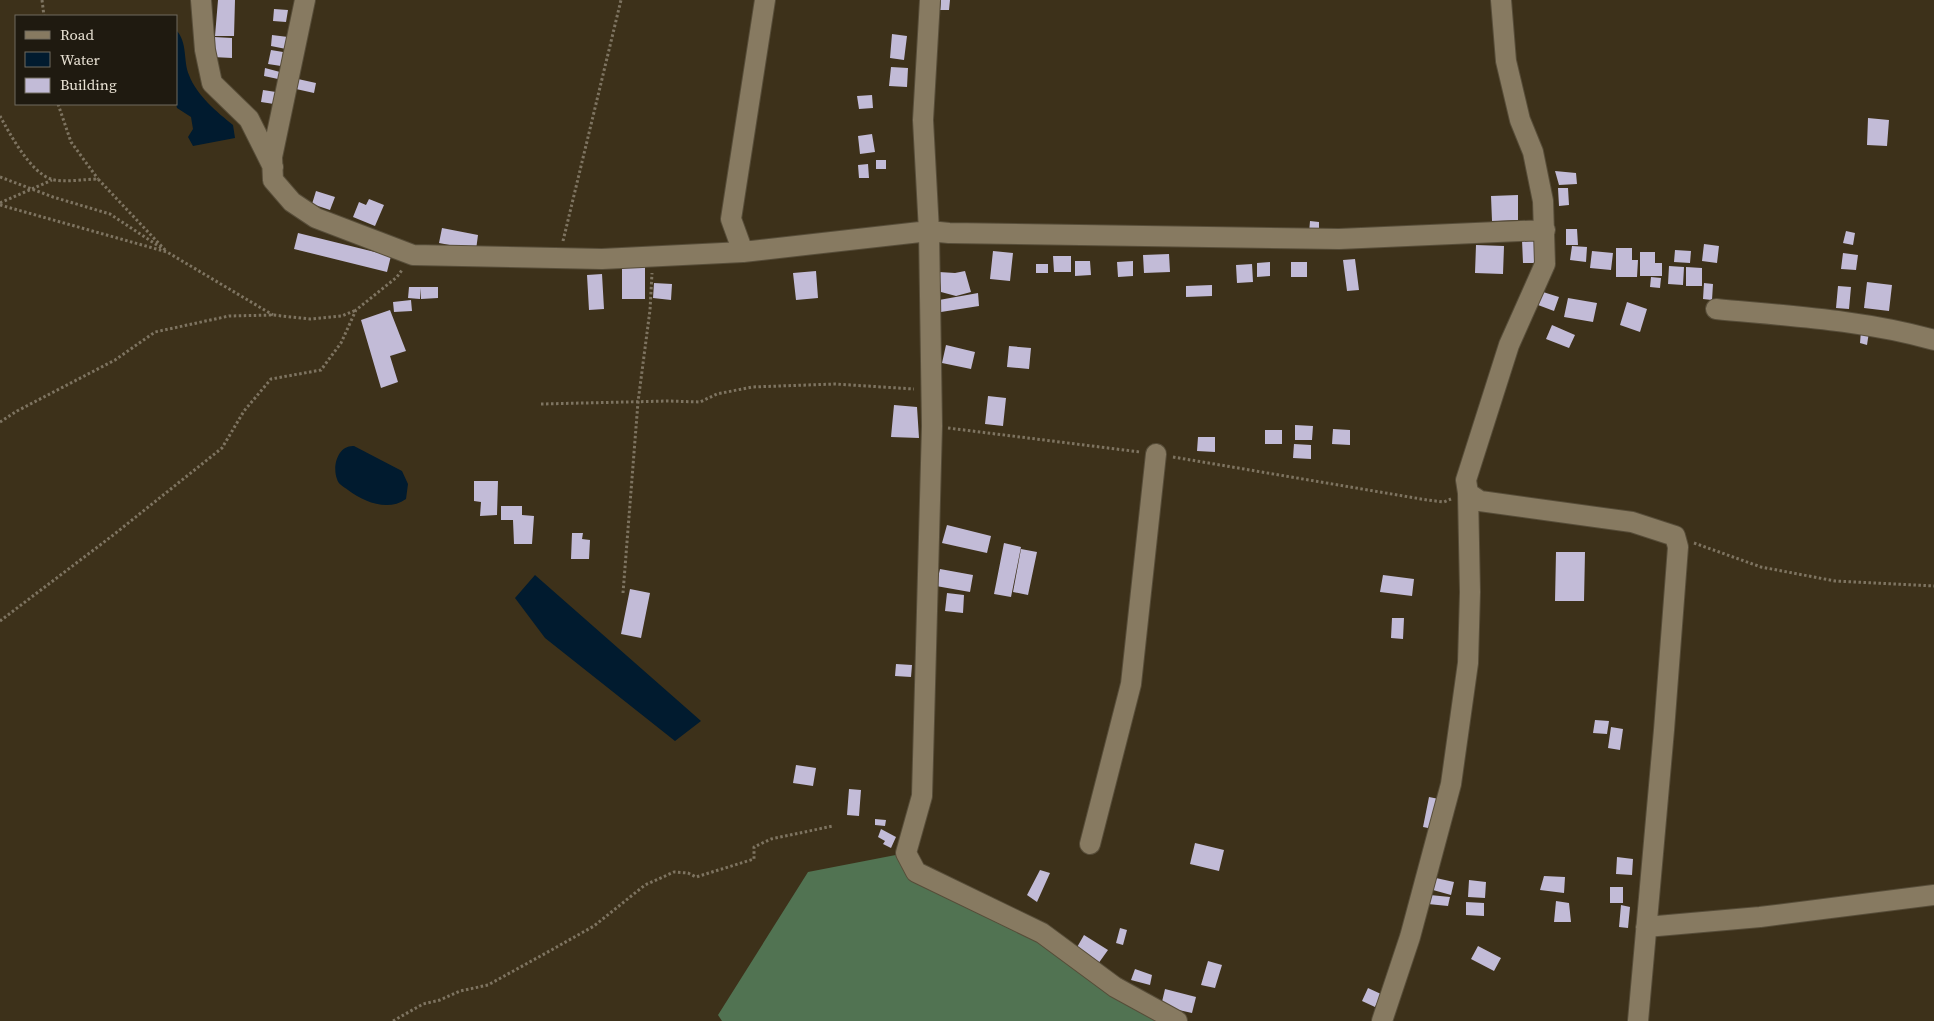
<svg xmlns="http://www.w3.org/2000/svg" width="1934" height="1021" font-family="'Source Serif 4',serif">
<style>
.forest{fill:#517352}
.water{fill:#011b2f}
.building{fill:#c2bbd7}
.lines{fill:none;stroke-linecap:round;stroke-linejoin:round}
.minor-casing{stroke:#574d39;stroke-width:22}
.path{stroke:#7e7461;stroke-width:3;stroke-dasharray:2.5 2.5;stroke-linecap:butt}
.minor{stroke:#877a61;stroke-width:20}
</style>
<rect width="100%" height="100%" fill="#3d311a"/>
<!-- forest -->
<path class="forest" d="M906 853 916 872 1177 1021H722L718 1015 808 872Z"/>
<!-- water -->
<path class="water" d="M176 30C188 42 183 61 189 75 197 96 217 112 233 125L235 138 193 146 188 137 193 129 191 117 177 108 176 104Z
M354 446 402 471 408 484 406 499C388 512 364 502 348 490 344 487 338 484 337 479 332 466 338 445 354 446Z
M535 575 701 721 675 741 545 638 515 598Z"/>
<!-- building -->
<path class="building" d="M218 0H235L234 36H215Z
M941 0H950L949 10H940Z
M274 9 288 10 286 22 273 21Z
M892 34 907 36 904 60 890 58Z
M272 35 288 37 286 49 271 46Z
M214 37 232 38V58L213 57Z
M271 50 283 52 281 66 268 64Z
M891 67 908 68 907 87 889 86Z
M265 68 280 72 278 79 264 76Z
M298 79 316 83 314 93 296 89Z
M263 90 276 92 274 104 261 102Z
M872 95 873 108 859 109 857 96Z
M1868 118 1889 120 1887 146 1867 145Z
M872 134 875 152 860 154 858 136Z
M876 160H886V169H876Z
M868 164 869 178H859L858 165Z
M1555 171 1576 173 1577 184 1559 185Z
M1558 188H1568L1569 205 1559 206Z
M316 191 335 197 330 210 312 204Z
M1518 195V220L1492 221 1491 196Z
M369 199 384 205 375 226 353 217 359 202 366 205Z
M1310 221 1319 222V233H1309Z
M442 228 478 235 476 250 439 243Z
M1566 229H1577L1578 245H1566Z
M1846 231 1855 233 1853 245 1843 243Z
M298 233 391 256 387 272 294 249Z
M1522 240H1536V263H1523Z
M1704 244 1719 246 1717 263 1702 261Z
M1476 245 1504 246 1503 274 1475 273Z
M1572 246 1587 247 1586 262 1570 260Z
M1616 248H1632V260H1638L1637 277H1616Z
M1675 250 1691 251 1690 263 1674 262Z
M993 251 1013 253 1010 281 990 279Z
M1592 251 1613 253 1611 270 1590 268Z
M1640 252H1655V263H1662V276H1640Z
M1843 253 1858 255 1856 270 1841 269Z
M1169 254 1170 272 1144 273 1143 255Z
M1053 256H1071V272H1054Z
M1355 259 1359 290 1347 291 1343 260Z
M1075 261H1090L1091 275 1075 276Z
M1133 261V276L1118 277 1117 262Z
M1270 262V276L1257 277V263Z
M1291 262H1307V277H1291Z
M622 264H645V299H622Z
M1036 264H1048V273H1036Z
M1252 264 1253 282 1237 283 1236 265Z
M1669 266 1684 267 1683 285 1668 284Z
M1686 267 1702 268V286H1686Z
M816 271 818 298 796 300 793 273Z
M965 271 971 292 956 296 941 292 939 272 955 273Z
M602 274 604 309 589 310 587 275Z
M1651 277 1661 278 1660 288 1650 287Z
M1867 282 1892 285 1889 311 1864 308Z
M654 283 672 284 671 300 653 298Z
M1704 283 1713 284 1712 300 1703 299Z
M1212 285V296L1186 297V286Z
M1838 286 1851 287 1849 309 1836 308Z
M409 287H438V298L421 299V288L420 299 408 298Z
M1543 292 1559 297 1554 311 1538 305Z
M978 293 979 306 941 312 939 300Z
M1568 298 1597 303 1593 322 1564 317Z
M411 300 412 311 394 312 393 302Z
M1627 302 1647 309 1640 332 1620 325Z
M390 310 406 351 390 356 398 382 381 388 361 320Z
M1552 325 1575 335 1569 348 1546 339Z
M1861 331 1869 332 1867 345 1860 343Z
M946 345 975 352 971 369 942 363Z
M1009 346 1031 348 1029 369 1007 367Z
M988 396 1006 398 1003 426 985 424Z
M894 405 917 407 919 438 891 437Z
M1295 425 1313 426 1312 440H1295Z
M1333 429 1350 430V445L1332 444Z
M1265 430H1282V444H1265Z
M1198 437H1215V452L1197 451Z
M1294 444 1311 445V459L1293 458Z
M474 481H498L497 515 480 516 481 502 474 501Z
M501 506H522V515L534 516 532 544H514L513 520H501Z
M947 525 991 536 987 553 942 543Z
M572 533H583L582 539 590 540 589 559H571Z
M1004 543 1021 547 1011 597 994 594Z
M1021 549 1037 552 1028 595 1013 592Z
M1556 552H1585L1584 601H1555Z
M940 569 973 575 970 592 936 586Z
M1383 575 1414 579 1412 596 1380 592Z
M630 589 650 593 641 638 621 634Z
M947 593 964 595 963 613 945 611Z
M1392 618H1404L1403 639 1391 638Z
M896 664 912 665 911 677 895 676Z
M1595 720 1609 721 1607 734 1593 733Z
M1611 727 1623 729 1620 750 1608 748Z
M796 765 816 768 813 786 793 783Z
M849 789 861 790 859 816 847 815Z
M1429 797 1439 799 1433 829 1423 827Z
M875 819 886 820 885 826 875 825Z
M881 829 896 837 891 848 883 844 885 841 878 837Z
M1195 843 1224 850 1219 871 1190 864Z
M1617 857 1633 859 1632 875 1616 874Z
M1040 870 1050 873 1037 902 1027 895Z
M1544 876 1565 877 1564 893 1540 890Z
M1436 878 1454 882 1451 895 1433 890Z
M1469 880 1486 882 1485 898 1468 897Z
M1610 887H1623V903H1610Z
M1430 895 1450 897 1448 906 1428 904Z
M1556 901 1569 903 1571 922H1554Z
M1466 902 1484 903V916L1466 915Z
M1621 905 1630 907 1628 928 1619 927Z
M1120 928 1127 930 1123 945 1116 943Z
M1084 935 1108 950 1098 964 1076 949Z
M1478 946 1501 958 1494 971 1471 959Z
M1208 961 1222 965 1215 988 1201 985Z
M1135 969 1152 975 1150 985 1131 980Z
M1368 988 1381 994 1375 1007 1362 1001Z
M1165 989 1196 997 1192 1013 1161 1006Z"/>
<g class="lines">
<!-- minor casing -->
<g class="minor-casing">
<path id="minor" d="M201 0 205 50 212 83 249 119 273 167
M305 0 272 157 273 180 292 202 316 218 413 255 602 259 743 252 929 231 949 233 1339 239 1545 230
M930 0 923 120 929 231 932 426 922 796 906 853 916 872 1042 933 1115 987 1177 1021
M1501 0 1506 61 1520 120 1533 152 1543 201 1545 264 1509 345 1466 480 1468 493 1480 501 1632 522 1675 536 1678 547 1664 730 1638 1021
M743 252 731 219 765 0
M1716 309C1789 316 1864 320 1934 340
M1090 844 1131 684 1156 454
M1646 927 1760 917 1934 895
M1382 1021 1410 937 1451 784 1468 663 1470 592 1468 493"/>
</g>
<!-- path -->
<path class="path" d="M42 0 44 16
M58 104 71 142 98 179
M0 116C10 134 30 172 51 179 62 183 86 179 98 179L167 252
M0 177 53 197 110 214 163 249
M0 203 52 180
M0 205 167 252 273 315
M563 241 621 0
M541 404 668 401 700 402 717 394 752 387 835 384 914 389
M0 422 17 411 115 360 155 332 229 316 273 315 310 319 342 316 356 310
M948 428 1140 452
M1173 457 1427 500 1444 502 1451 499
M1694 543 1761 567 1835 581 1934 586
M623 593 638 402 650 310 652 273
M0 621 112 536 222 448 244 411 271 379 321 370 341 343 356 310 397 277 402 270
M393 1021 423 1004 440 1000 460 991 488 985 546 953 594 926 645 885 674 872 688 873 696 877 754 859V847L771 839 833 826"/>
<!-- minor -->
<use href="#minor" class="minor"/>
</g>
<!-- legend -->
<rect x="15" y="15" width="162" height="90" fill="#1f1a10" stroke="#706a5e"/>
<rect x="25" y="31" width="25" height="8" fill="#877a61" stroke="#706a5e"/>
<text x="60" y="40" font-size="15" fill="#e9e2d4">Road</text>
<rect x="25" y="52" width="25" height="15" fill="#011b2f" stroke="#706a5e"/>
<text x="60" y="65" font-size="15" fill="#e9e2d4">Water</text>
<rect x="25" y="78" width="25" height="15" fill="#c2bbd7" stroke="#706a5e"/>
<text x="60" y="90" font-size="15" fill="#e9e2d4">Building</text>
</svg>
